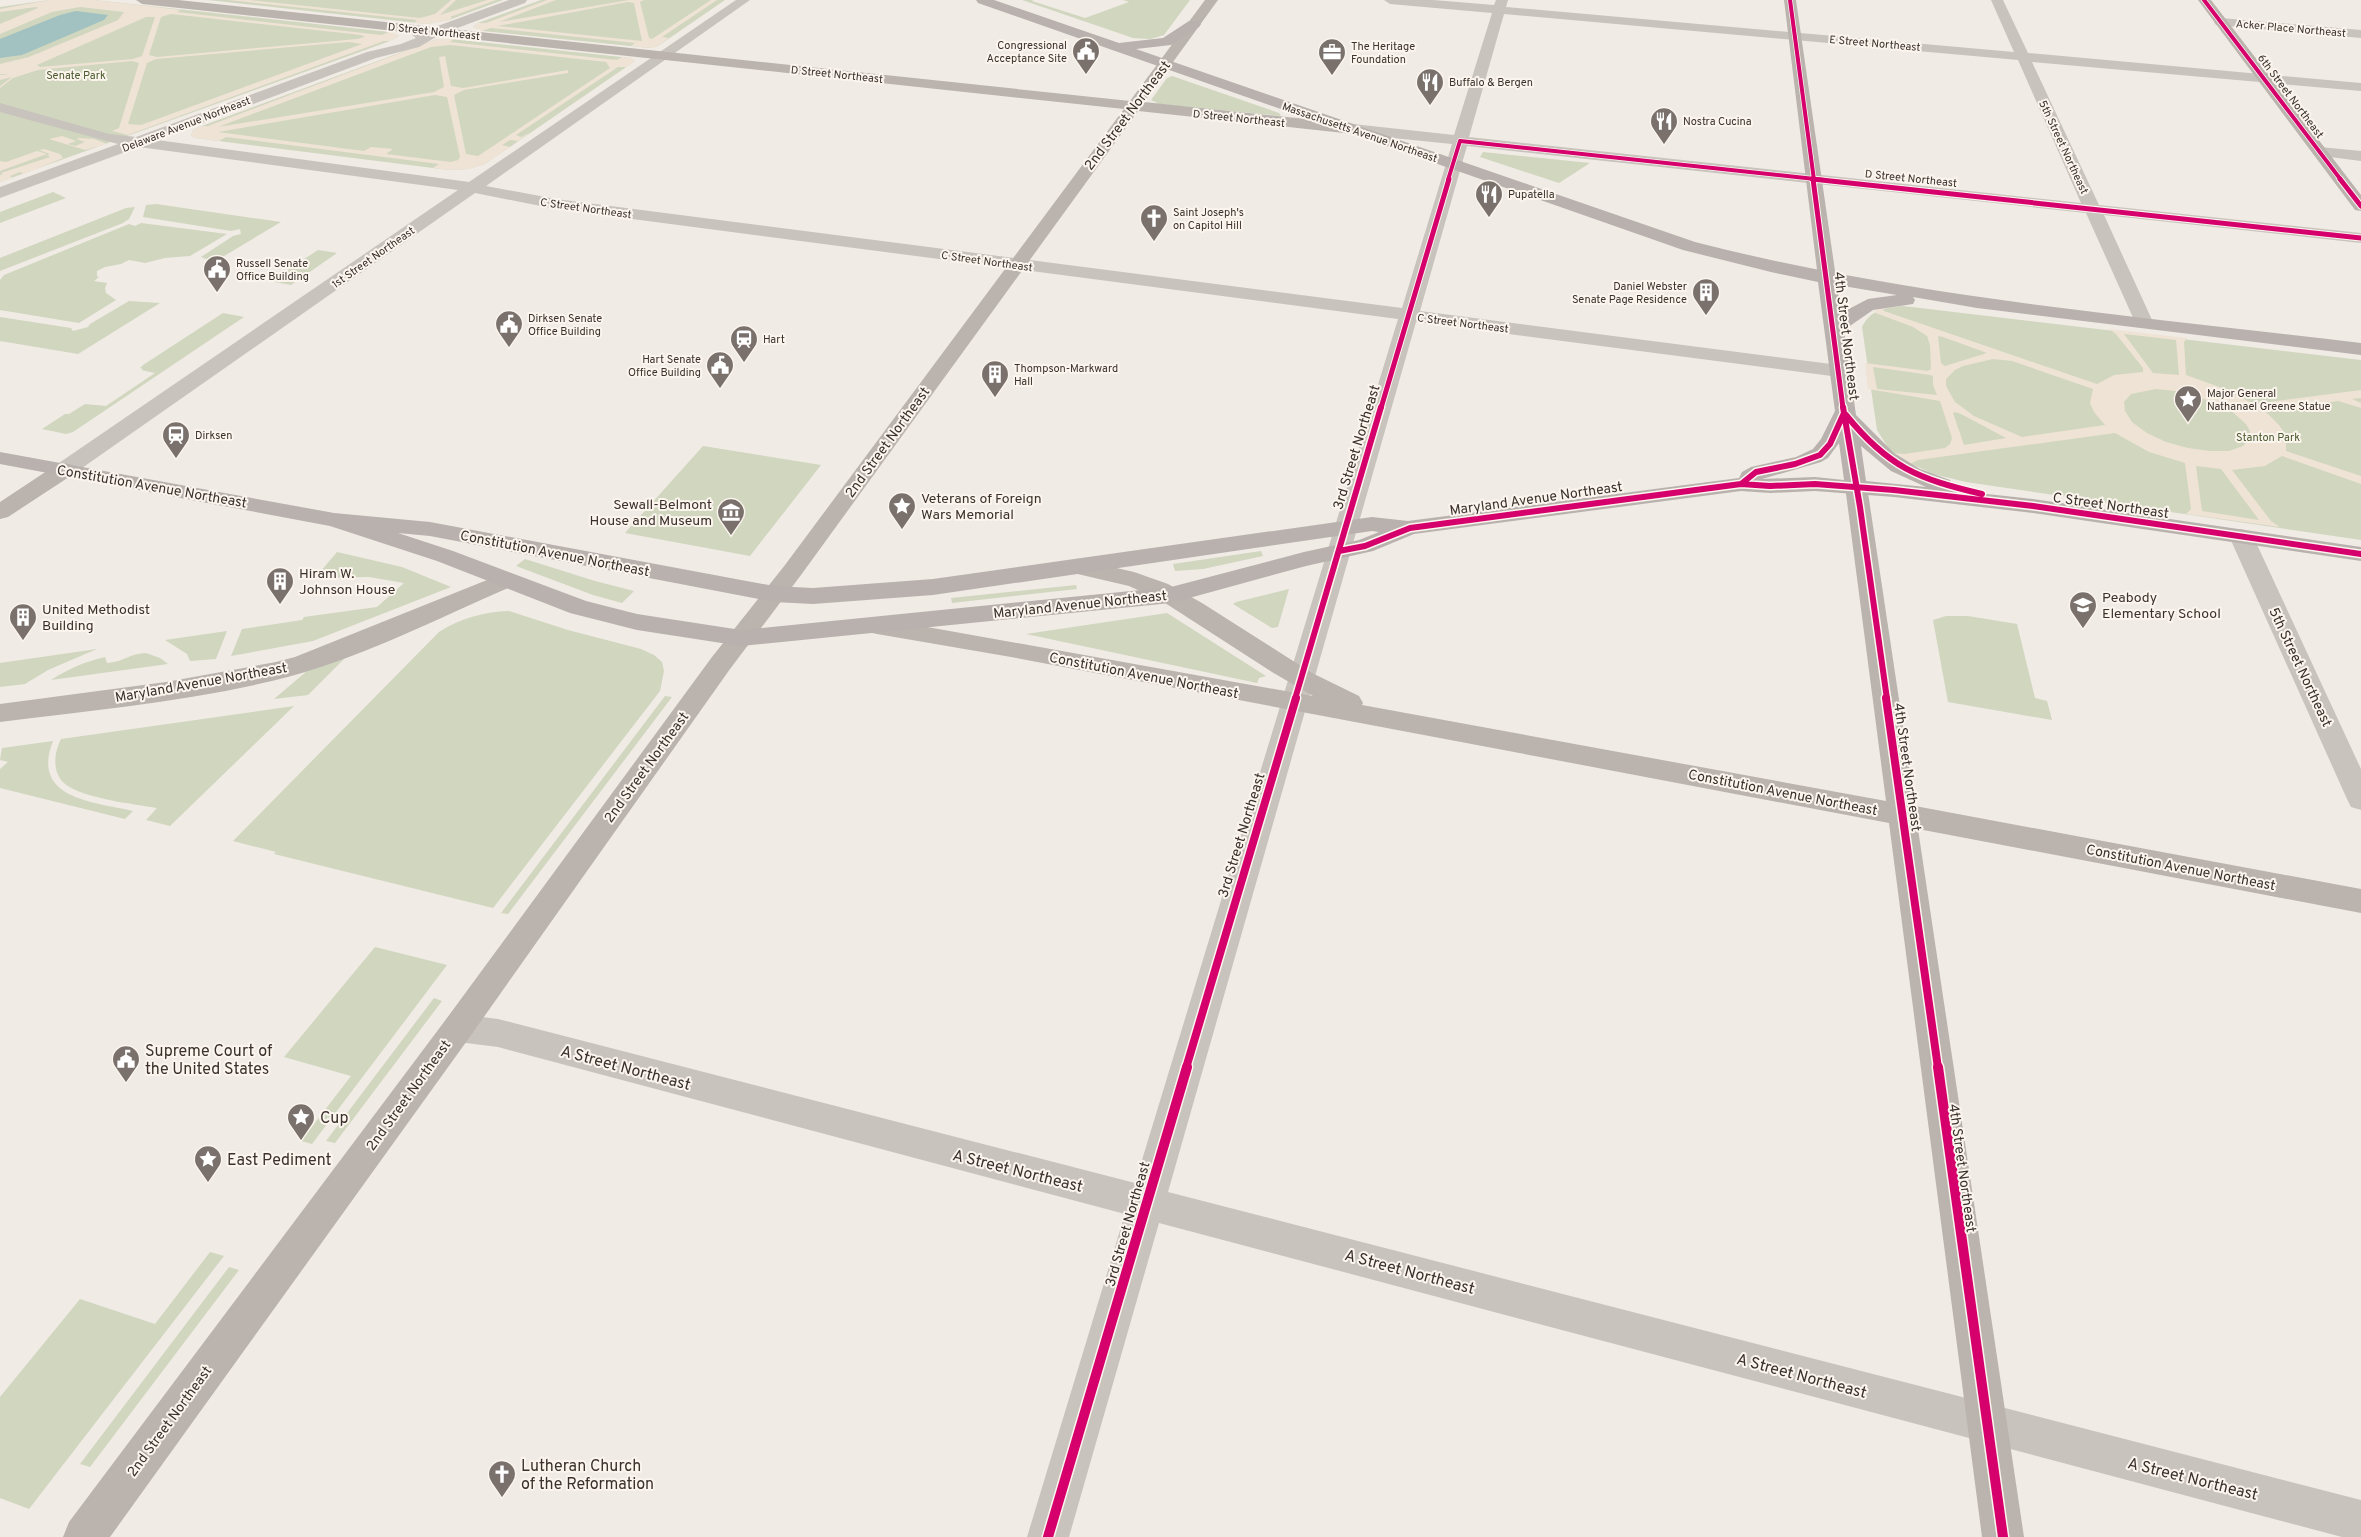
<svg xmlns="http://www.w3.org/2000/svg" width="2361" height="1537" font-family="Overpass,sans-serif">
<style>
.green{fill:#d1d6bf}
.plaza{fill:#eee3d5;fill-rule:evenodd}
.water{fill:#a1c2c1}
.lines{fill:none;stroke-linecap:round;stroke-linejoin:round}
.street{fill:#c9c3be;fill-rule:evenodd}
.secondary{fill:#bab3ae;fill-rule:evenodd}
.primary{fill:#b8b1ad;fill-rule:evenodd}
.cycleway-far4-casing{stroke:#fbf5ee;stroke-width:5.5}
.cycleway-far3-casing{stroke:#fbf5ee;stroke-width:7}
.cycleway-far2-casing{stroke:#fbf5ee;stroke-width:9}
.cycleway-far1-casing{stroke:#fbf5ee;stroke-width:11}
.cycleway-casing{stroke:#fbf5ee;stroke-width:13}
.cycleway-far4{stroke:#d6006c;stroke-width:4}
.cycleway-far3{stroke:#d6006c;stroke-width:5}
.cycleway-far2{stroke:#d6006c;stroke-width:6}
.cycleway-far1{stroke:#d6006c;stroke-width:8}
.cycleway{stroke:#d6006c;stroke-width:10}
.labels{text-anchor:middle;stroke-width:4;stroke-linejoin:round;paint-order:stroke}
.far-street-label{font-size:11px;fill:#3b302b;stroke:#fbf5ee}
.far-poi-label{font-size:11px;fill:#3b302b;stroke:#fbf5ee;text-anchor:start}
.far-park-label{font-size:11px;fill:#4a5a2e;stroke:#fbf5ee}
.street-label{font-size:14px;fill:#3b302b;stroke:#fbf5ee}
.poi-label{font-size:14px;fill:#3b302b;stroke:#fbf5ee;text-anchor:start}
.near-poi-label{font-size:16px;fill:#3b302b;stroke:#fbf5ee;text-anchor:start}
.near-street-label{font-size:16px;fill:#3b302b;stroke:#fbf5ee}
</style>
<rect width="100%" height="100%" fill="#f0ebe5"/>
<!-- green -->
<path class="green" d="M49 0H94L389 32 399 36 390 41 0 182V7Z
M208 0H503L449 20 427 24Z
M541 0H725L658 46 650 48 483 31 473 27 478 23Z
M1022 0H1033L1032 1 1085 18 1129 2 1123 0H1190L1164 35 1150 39 1133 38Z
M437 39H451L631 58 635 61 485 164 468 169 449 170 195 138 191 135 193 130 202 126Z
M1172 76 1279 113 1281 116 1159 104 1151 100 1167 78Z
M1483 152 1590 163 1559 183 1480 157Z
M53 192 66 198 0 223V212Z
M156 204 281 222 214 262 201 257 233 236 241 234 240 229 231 231 143 217 146 205Z
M135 207 129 219 123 223 0 271V258L126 208Z
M141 223 227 234 190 256 165 258 145 263 129 260 121 264 105 267 97 271V276L99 277 94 281 107 283 105 288 106 293 116 300 79 323 0 310V280L4 275 129 224 135 226Z
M318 250 337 253 291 285 275 282 279 279 275 278Z
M129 301 160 303 78 354 0 341V317L71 328 73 331 88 327 90 324Z
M1903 306 2361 360V540L1966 482 1933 474 1901 459 1889 449 1877 430 1862 327C1871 309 1885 308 1903 306Z
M223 313 244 317 73 432 66 434 42 429 65 414H69L85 404 106 406 155 373 141 370 143 369 140 368 143 365Z
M703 446 821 465 750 556 625 533Z
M1261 551 1263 556 1203 569 1175 571 1173 564Z
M337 552 402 567 451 587 313 641 231 656 242 629 302 620 304 617 377 607 404 583 369 577 315 578Z
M525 559 595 581 634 591 622 603 593 595 516 566Z
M1076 585 1077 589 952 603 951 598Z
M1289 589 1278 627 1272 628 1233 604 1236 602Z
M509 611 568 630 641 649 654 655 662 662 664 671 660 691 493 908 274 854 276 852 233 841 439 632C461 618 483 612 509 611Z
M1167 613 1266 676 1259 678 1257 683 1026 634Z
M1946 616H1968L2017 624 2035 698 2047 701 2052 720 1948 702 1933 620Z
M227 631 216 659 190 661 187 654 165 640Z
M97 649 48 670 25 684 0 687V663Z
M146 653 160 658 168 664 51 680C68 669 84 662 105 657L107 663C124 662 128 654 146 653Z
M348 655 308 695 274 699 307 671Z
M665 696 672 697 508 914 501 913Z
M294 706 170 826 146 820 157 808C135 804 75 798 61 780 52 768 55 751 61 739Z
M53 741C30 799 94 802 133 811L125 819 0 788V769L8 762 0 760 2 748Z
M375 947 447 965 312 1144 301 1141 351 1076 284 1057Z
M434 998 442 1001 335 1143 326 1141Z
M210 1252 224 1256 29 1509 0 1498V1397L80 1299 155 1324Z
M229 1267 239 1270 90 1467 80 1464Z"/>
<!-- plaza -->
<path class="plaza" d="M49 0H94L181 10 177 12 381 35 389 32 399 36 390 41H384L128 135 112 131 119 128 139 63 132 61 38 70 13 78 0 88V86L12 77 0 80V75H10L0 74V64L29 57 118 20 124 12 80 7 52 12 0 34V24L38 8 36 7 0 12V9ZM171 14 361 35 365 37 357 39 157 57 149 55 161 17ZM146 17H155L142 56 133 59 40 67 37 65ZM349 42 362 44 141 125 128 124 147 63 156 59Z
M228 0H249L420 18 435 14 451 0H456L440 15 487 0H496L450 17 452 18 449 20 427 24 414 23 417 20Z
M547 0H556L499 22 629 0H644L640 2 649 38 652 39 711 0H717L662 37 669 38 658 46 650 48 631 46 635 43 491 28 482 31 473 27 478 23H486ZM628 2 634 3 642 41 498 26Z
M437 39H454L450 42 617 60 622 57 631 58 635 61 627 67H618L516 135 521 137 531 132 518 141 510 140 502 145 510 147 485 164 468 169 449 170 433 168 439 164 226 137 219 141 195 138 191 135 193 130 202 126H208ZM450 45 606 62 610 68 478 156 466 154 454 95 464 90 568 73V70L463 88 451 86 445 56 439 57 444 87 434 92 218 127 431 47ZM435 95 447 97 460 157 458 160 451 162 386 154 393 149 371 147 364 151 218 132Z
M62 136 76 141 68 144 75 146 85 142 77 139 79 138 94 139 107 144 85 150 49 139Z
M44 149 60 154 63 158 24 174 20 172 10 176 12 178 0 182V175L3 174 1 173 50 157 47 155 50 154 39 150Z
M37 151 47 154 0 171V161L6 162Z
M1882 308 1884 311 2097 384 2114 375 2143 372V368L2116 334 2109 329 2187 338 2184 342 2186 375 2222 388 2254 404 2361 390V398L2352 399 2361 403V408L2338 401 2266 412 2279 425 2286 435V451L2361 476V484L2282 456 2265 466 2232 470 2271 521 2280 527 2186 514 2191 509 2185 463 2149 452 2115 433 1918 460 1910 464 1893 453 1904 454 1945 448 1950 444 1952 438 1940 401 1868 389 1865 363 1928 371 1931 369 1930 345 1927 336 1913 327 1873 312ZM2124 334 2176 340 2179 375 2153 373ZM1938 336 1943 337 1987 353 1945 366 1941 363ZM1993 359 2012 361 2093 389 2090 403 2094 412 2105 425 2022 437 1974 416 1955 402 1946 386V379L1955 370 1963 366ZM1873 367 1930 375 1933 376V385L1937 395 1877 389ZM2156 389 2185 392 2228 408 2246 424 2250 431V438L2243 446 2229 451H2210L2188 448 2166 442 2147 433 2132 422 2125 411 2124 402 2131 394ZM1955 412 1961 414 2006 438 1964 445 1953 413ZM2196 466 2221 469 2259 520 2202 511Z"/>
<!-- water -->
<path class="water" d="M76 11 108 15 104 20 22 55 0 58V39L60 15Z"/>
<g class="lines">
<!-- street -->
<path class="street" d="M509 0H527L525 3 441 34 419 47 376 58 157 140 469 182 736 0H750L486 186 556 199 1402 308 1452 144 1353 134 1345 129 1353 124 1454 135 1492 13 1390 4 1384 0H1433L1494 5 1496 0H1508L1506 7 2014 52 1991 0H2003L2028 53 2361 83V91L2032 62 2099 205 2361 233V243L2104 215 2153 322 2151 326 2144 328 2137 326 2135 322 2086 213 1467 146 1420 311 1839 365 1846 367 1849 371 1846 375 1839 377 1416 322 1168 1192 2361 1500V1537H2342L1159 1223 1069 1537H1027L1125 1214 498 1047 458 1042 447 1038 442 1028 447 1018 458 1014 498 1019 1135 1183 1398 319 556 209 475 193 72 475 64 477 56 475 53 470 56 465 458 190 139 147 0 198V187L118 144 0 112V103L109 134 136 137 367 52 401 44 416 38 412 35 414 32 432 28ZM1504 14 2018 60 2081 203 1469 137Z
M2221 18 2361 30V38L2216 25 2214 22 2216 19Z
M2320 147 2361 151V161L2314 155 2312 152 2314 149Z
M2241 529 2249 531 2253 536 2361 769V810L2351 807 2347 799 2229 536 2233 531Z"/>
<!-- secondary -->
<path class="secondary" d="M136 0H178L1130 101 1205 0H1218L1144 102 1353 124 1361 129 1353 134 1138 111 801 575 730 669 469 1038 110 1537H63L69 1522 447 1018 712 657 785 565 1124 109 142 4Z
M1784 0H1796L1836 278 1833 282H1821L1818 278Z
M2198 0H2211L2361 195V211L2355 210Z
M64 463 72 465 75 470 72 475 8 517 0 519V502L56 465Z
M1856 479 1864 481 1867 486 1915 806 2361 889V913L1918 829 2024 1537H1982L1889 823 1011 657 877 634 868 632 865 626 868 620 877 618 1313 696 1272 672 1162 601 1129 586 1069 572 1065 567 1069 562 1077 559 1134 572 1168 584 1202 603 1312 673 1359 696 1363 703 1362 705 1886 801 1845 486 1848 481Z
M507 572 515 575 519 580 515 585C440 617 355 661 276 680 186 702 92 710 0 722V704L166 682 276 662 295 657Z"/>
<!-- primary -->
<path class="primary" d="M976 0H994L1119 43 1163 38 1189 21H1199L1201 24 1199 27 1171 45 1136 49 1695 242C1913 298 2138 316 2361 343V355L1977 308 1913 297 1915 300 1913 304 1873 310 1844 330 1856 415 1894 453 1920 469 1950 480 1953 485 1950 490 2033 499 2361 547V561L2033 513 1894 497 1815 491 1770 493 1741 491 1414 534 1373 551 1306 566 1171 603 741 646 637 630 570 613 437 561 330 526 0 464V452L334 513 430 522 774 586 813 588 933 579 1372 517 1408 521 1739 478 1742 472 1751 467 1796 457 1813 449 1821 439 1835 411 1818 282 1771 272 1683 250 978 3ZM1837 285 1897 295 1868 299 1841 313ZM1839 443 1844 480 1815 477 1762 479 1821 462 1828 458ZM1861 446 1891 471 1926 487 1866 481ZM1372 531 1379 532 1359 540 1304 552 1171 587 741 630 637 614 586 601 453 551 398 533 430 536 774 602 813 604 933 595Z"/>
<!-- cycleway-far4 casing -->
<g class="cycleway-far4-casing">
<path id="cycleway-far4" d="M1790 0 1814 180
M2204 0 2341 180
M1448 180 1460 141 1824 180"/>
</g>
<!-- cycleway-far3 casing -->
<g class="cycleway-far3-casing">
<path id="cycleway-far3" d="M1812 179 2361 238
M1813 179 1843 408
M2340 179 2361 206
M1381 408 1449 179"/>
</g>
<!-- cycleway-far2 casing -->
<g class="cycleway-far2-casing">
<path id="cycleway-far2" d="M1843 407 1860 507 1887 699
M1846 415C1888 467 1918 479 1982 494
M1741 484 1756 472 1795 464 1820 455 1830 444 1844 413
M1339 551 1365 546 1410 528 1741 484 1770 486 1815 484 1894 490 2033 506 2361 554
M1295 699 1381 407"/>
</g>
<!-- cycleway-far1 casing -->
<g class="cycleway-far1-casing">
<path id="cycleway-far1" d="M1886 698 1938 1068
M1186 1068 1296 698"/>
</g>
<!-- cycleway casing -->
<g class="cycleway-casing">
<path id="cycleway" d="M1938 1067 2003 1537
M1048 1537 1187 1067"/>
</g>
<!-- cycleway-far4 -->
<use href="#cycleway-far4" class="cycleway-far4"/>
<!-- cycleway-far3 -->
<use href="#cycleway-far3" class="cycleway-far3"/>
<!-- cycleway-far2 -->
<use href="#cycleway-far2" class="cycleway-far2"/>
<!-- cycleway-far1 -->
<use href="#cycleway-far1" class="cycleway-far1"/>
<!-- cycleway -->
<use href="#cycleway" class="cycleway"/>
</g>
<!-- icons -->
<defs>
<g id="civic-pin" transform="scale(1.4375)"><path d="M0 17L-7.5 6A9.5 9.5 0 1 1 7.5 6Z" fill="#7a716c" stroke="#fbf5ee"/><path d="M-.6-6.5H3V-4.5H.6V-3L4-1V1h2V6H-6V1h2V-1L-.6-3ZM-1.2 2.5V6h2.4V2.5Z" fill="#fff"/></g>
<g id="office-pin" transform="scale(1.4375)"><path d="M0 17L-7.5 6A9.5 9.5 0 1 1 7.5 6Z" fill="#7a716c" stroke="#fbf5ee"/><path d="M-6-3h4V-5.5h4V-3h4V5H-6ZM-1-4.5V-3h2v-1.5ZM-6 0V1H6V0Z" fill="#fff"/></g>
<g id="restaurant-pin" transform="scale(1.4375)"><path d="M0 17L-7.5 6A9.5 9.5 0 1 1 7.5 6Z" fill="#7a716c" stroke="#fbf5ee"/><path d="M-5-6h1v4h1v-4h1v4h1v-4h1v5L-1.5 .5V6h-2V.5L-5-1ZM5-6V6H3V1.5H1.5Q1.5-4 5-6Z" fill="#fff"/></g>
<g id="church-pin" transform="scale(1.4375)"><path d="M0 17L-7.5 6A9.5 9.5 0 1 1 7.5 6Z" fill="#7a716c" stroke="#fbf5ee"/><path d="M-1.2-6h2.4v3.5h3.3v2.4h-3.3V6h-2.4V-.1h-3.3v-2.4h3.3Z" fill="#fff"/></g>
<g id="building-pin" transform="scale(1.4375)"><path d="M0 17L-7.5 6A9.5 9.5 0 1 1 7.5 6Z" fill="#7a716c" stroke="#fbf5ee"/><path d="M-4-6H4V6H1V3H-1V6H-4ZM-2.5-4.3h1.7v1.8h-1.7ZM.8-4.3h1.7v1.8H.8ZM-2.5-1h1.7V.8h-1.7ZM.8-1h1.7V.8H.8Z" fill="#fff"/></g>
<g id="station-pin" transform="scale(1.4375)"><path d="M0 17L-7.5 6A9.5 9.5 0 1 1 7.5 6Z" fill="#7a716c" stroke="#fbf5ee"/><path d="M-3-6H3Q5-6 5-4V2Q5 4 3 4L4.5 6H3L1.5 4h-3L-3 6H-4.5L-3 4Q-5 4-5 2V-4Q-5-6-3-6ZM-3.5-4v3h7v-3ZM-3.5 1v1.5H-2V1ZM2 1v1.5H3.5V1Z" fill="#fff"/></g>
<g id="sight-pin" transform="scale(1.4375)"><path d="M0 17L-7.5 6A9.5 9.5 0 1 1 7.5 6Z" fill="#7a716c" stroke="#fbf5ee"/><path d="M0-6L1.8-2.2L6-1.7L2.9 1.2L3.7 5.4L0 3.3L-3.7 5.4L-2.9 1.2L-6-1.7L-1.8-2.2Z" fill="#fff"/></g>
<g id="museum-pin" transform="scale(1.4375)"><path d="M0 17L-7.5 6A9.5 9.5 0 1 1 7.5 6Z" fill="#7a716c" stroke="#fbf5ee"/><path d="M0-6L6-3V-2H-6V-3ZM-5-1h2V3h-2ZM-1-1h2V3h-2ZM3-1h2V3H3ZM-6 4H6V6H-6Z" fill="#fff"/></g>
<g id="school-pin" transform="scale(1.4375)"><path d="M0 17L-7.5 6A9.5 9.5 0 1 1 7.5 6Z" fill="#7a716c" stroke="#fbf5ee"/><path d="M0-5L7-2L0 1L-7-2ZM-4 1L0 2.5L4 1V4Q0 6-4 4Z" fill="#fff"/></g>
</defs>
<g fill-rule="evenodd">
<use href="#civic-pin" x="1086" y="51"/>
<use href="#office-pin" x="1332" y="52"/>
<use href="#restaurant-pin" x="1430" y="82"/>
<use href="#restaurant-pin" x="1664" y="121"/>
<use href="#restaurant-pin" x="1489" y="194"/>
<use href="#church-pin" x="1154" y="218"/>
<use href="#civic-pin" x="217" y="269"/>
<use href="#building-pin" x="1706" y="292"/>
<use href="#civic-pin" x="509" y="324"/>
<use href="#station-pin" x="744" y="339"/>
<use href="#civic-pin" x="720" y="365"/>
<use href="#building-pin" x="995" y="374"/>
<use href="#sight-pin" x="2188" y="399"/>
<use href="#station-pin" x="176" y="435"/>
<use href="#sight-pin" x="902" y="506"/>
<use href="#museum-pin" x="731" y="512"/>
<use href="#building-pin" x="280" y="581"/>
<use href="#school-pin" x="2083" y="605"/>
<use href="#building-pin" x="23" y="617"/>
<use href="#civic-pin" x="126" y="1059"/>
<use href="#sight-pin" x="301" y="1117"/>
<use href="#sight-pin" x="208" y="1159"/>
<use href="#church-pin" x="502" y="1474"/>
</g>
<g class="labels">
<!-- far-street labels -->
<g class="far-street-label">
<text transform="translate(2291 28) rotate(5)" y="4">Acker Place Northeast</text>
<text transform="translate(434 31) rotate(6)" y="4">D Street Northeast</text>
<text transform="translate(1875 43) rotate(5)" y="4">E Street Northeast</text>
<text transform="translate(837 74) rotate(6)" y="4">D Street Northeast</text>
<text transform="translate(2291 96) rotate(53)" y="4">6th Street Northeast</text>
<text transform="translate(1239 118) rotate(6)" y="4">D Street Northeast</text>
<text transform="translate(186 124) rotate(-21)" y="4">Delaware Avenue Northeast</text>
<text transform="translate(1360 132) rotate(19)" y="4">Massachusetts Avenue Northeast</text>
<text transform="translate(2064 147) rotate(65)" y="4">5th Street Northeast</text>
<text transform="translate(1911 178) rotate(6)" y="4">D Street Northeast</text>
<text transform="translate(586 208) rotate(8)" y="4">C Street Northeast</text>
<text transform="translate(373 257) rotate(-35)" y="4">1st Street Northeast</text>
<text transform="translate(987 261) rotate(8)" y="4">C Street Northeast</text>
<text transform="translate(1463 323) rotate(7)" y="4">C Street Northeast</text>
</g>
<!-- far-poi labels -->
<g class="far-poi-label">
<text x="1067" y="49" text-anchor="end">Congressional<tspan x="1067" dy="13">Acceptance Site</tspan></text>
<text x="1351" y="50">The Heritage<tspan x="1351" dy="13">Foundation</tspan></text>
<text x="1449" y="86">Buffalo &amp; Bergen</text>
<text x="1683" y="125">Nostra Cucina</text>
<text x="1508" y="198">Pupatella</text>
<text x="1173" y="216">Saint Joseph's<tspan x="1173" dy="13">on Capitol Hill</tspan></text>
<text x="236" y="267">Russell Senate<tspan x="236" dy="13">Office Building</tspan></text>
<text x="1687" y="290" text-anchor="end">Daniel Webster<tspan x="1687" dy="13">Senate Page Residence</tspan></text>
<text x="528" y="322">Dirksen Senate<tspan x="528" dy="13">Office Building</tspan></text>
<text x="763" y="343">Hart</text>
<text x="701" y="363" text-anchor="end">Hart Senate<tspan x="701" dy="13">Office Building</tspan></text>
<text x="1014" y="372">Thompson-Markward<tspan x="1014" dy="13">Hall</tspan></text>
<text x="2207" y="397">Major General<tspan x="2207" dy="13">Nathanael Greene Statue</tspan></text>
<text x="195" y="439">Dirksen</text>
</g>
<!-- far-park labels -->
<g class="far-park-label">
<text x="76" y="79">Senate Park</text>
<text x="2268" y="441">Stanton Park</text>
</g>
<!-- street labels -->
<g class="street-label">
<text transform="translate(1127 115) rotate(-53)" y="5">2nd Street Northeast</text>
<text transform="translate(1847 336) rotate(83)" y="5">4th Street Northeast</text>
<text transform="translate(887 442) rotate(-54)" y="5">2nd Street Northeast</text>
<text transform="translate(1356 447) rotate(-73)" y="5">3rd Street Northeast</text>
<text transform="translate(152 486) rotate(10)" y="5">Constitution Avenue Northeast</text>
<text transform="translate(1536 498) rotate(-8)" y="5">Maryland Avenue Northeast</text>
<text transform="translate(2111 505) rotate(8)" y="5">C Street Northeast</text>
<text transform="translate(555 553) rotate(11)" y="5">Constitution Avenue Northeast</text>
<text transform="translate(1080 604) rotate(-6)" y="5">Maryland Avenue Northeast</text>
<text transform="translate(2301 667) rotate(65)" y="5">5th Street Northeast</text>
<text transform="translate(1144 675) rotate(11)" y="5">Constitution Avenue Northeast</text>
<text transform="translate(201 682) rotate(-10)" y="5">Maryland Avenue Northeast</text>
<text transform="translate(646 767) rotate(-54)" y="5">2nd Street Northeast</text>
<text transform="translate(1908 767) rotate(82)" y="5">4th Street Northeast</text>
<text transform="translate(1783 792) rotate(11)" y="5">Constitution Avenue Northeast</text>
<text transform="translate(1241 835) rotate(-73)" y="5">3rd Street Northeast</text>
<text transform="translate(2181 867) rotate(11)" y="5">Constitution Avenue Northeast</text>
<text transform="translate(408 1095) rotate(-54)" y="5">2nd Street Northeast</text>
<text transform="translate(1963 1168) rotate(82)" y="5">4th Street Northeast</text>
<text transform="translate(1127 1224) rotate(-74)" y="5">3rd Street Northeast</text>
<text transform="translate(169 1421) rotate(-54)" y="5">2nd Street Northeast</text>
</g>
<!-- poi labels -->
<g class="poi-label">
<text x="921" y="503">Veterans of Foreign<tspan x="921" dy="16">Wars Memorial</tspan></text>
<text x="712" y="509" text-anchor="end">Sewall-Belmont<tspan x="712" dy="16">House and Museum</tspan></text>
<text x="299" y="578">Hiram W.<tspan x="299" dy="16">Johnson House</tspan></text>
<text x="2102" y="602">Peabody<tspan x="2102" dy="16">Elementary School</tspan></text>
<text x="42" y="614">United Methodist<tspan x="42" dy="16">Building</tspan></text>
</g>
<!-- near-poi labels -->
<g class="near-poi-label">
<text x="145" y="1056">Supreme Court of<tspan x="145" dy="18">the United States</tspan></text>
<text x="320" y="1123">Cup</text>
<text x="227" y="1165">East Pediment</text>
<text x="521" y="1471">Lutheran Church<tspan x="521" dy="18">of the Reformation</tspan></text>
</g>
<!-- near-street labels -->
<g class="near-street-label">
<text transform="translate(626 1067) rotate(15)" y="6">A Street Northeast</text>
<text transform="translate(1018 1170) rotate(14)" y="6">A Street Northeast</text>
<text transform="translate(1410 1271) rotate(15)" y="6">A Street Northeast</text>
<text transform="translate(1802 1375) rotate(15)" y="6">A Street Northeast</text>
<text transform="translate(2193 1478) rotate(14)" y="6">A Street Northeast</text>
</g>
</g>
</svg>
